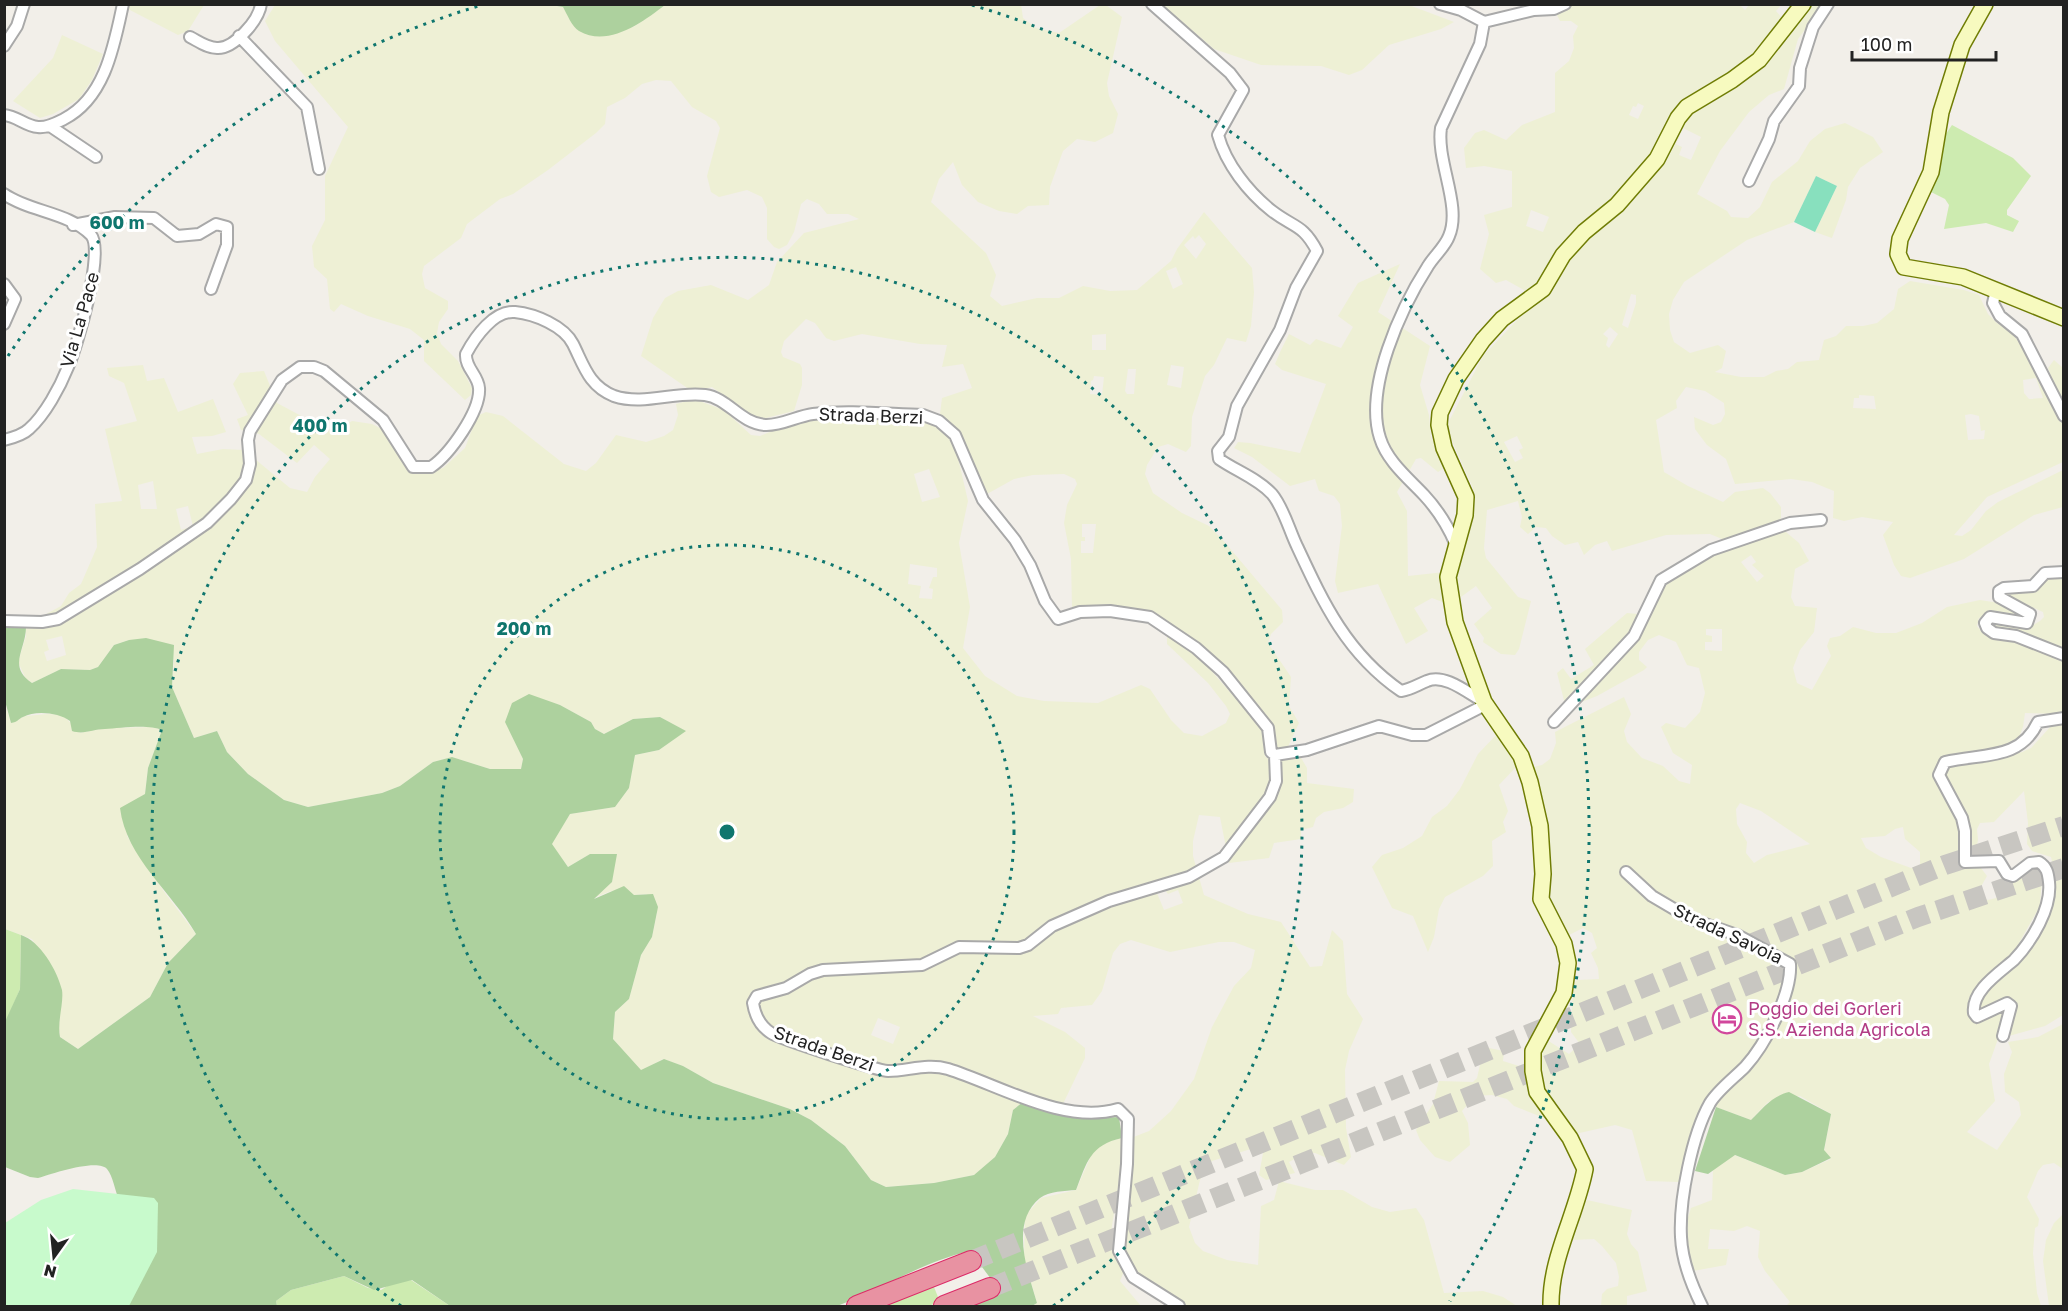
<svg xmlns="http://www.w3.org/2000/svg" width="2068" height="1311" font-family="'Golos Text',sans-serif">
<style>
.farmland{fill:#eef0d5;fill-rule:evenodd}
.grass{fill:#cdebb0}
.forest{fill:#add19e}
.park{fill:#c8facc}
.pitch{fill:#88e0be}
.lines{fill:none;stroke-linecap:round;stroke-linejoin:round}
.motorway-tunnel{stroke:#c8c6c1;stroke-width:20;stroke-dasharray:20 10;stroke-linecap:butt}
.minor-casing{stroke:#a9a9a9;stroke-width:14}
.secondary-casing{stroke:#707d05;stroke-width:18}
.motorway-casing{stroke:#dc2a67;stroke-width:22}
.minor{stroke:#fff;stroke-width:10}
.secondary{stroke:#f7fabf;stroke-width:15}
.motorway{stroke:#e892a2;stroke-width:20}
.ring{fill:none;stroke:#0f766e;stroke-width:3;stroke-dasharray:3 6}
.labels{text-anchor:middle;stroke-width:6;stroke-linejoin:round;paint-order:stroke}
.street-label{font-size:18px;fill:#222;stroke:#fff}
.hotel-label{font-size:18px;fill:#b23c85;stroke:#fff;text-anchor:start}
.centre{fill:#0f766e;stroke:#fff;stroke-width:3}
.ring-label{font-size:18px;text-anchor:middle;font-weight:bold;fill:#0f766e;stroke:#fff;stroke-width:6;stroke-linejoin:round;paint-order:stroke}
</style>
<rect width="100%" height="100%" fill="#f2efe9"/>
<!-- farmland -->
<path class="farmland" d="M130 4H204V5L188 31 178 35 128 9Z
M1021 4 1023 18 1036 28 1059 33 1100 5H1106L1122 17 1107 83 1109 96 1118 114 1113 133 1095 142 1077 139 1063 151 1050 187 1049 205 1028 206 1017 214 999 211 978 202 962 185 953 162 939 179 931 202 986 253 996 275 990 296 1002 306 1037 298H1059L1083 286 1110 291 1137 290 1171 261 1177 249 1204 212 1252 268 1254 292 1251 326 1246 342 1227 338 1214 365 1205 376 1192 417 1191 446 1186 452 1168 444 1158 447 1147 465 1145 474 1153 493 1182 513 1209 526 1222 539 1282 610 1283 622 1271 634 1268 643 1291 677 1289 706 1299 723 1286 751 1274 749 1272 724 1257 707 1150 613 1110 608H1072L1071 559 1064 523 1067 505 1077 484 1075 479 1064 474 1033 475 1014 479 987 494 953 428 940 414 942 398 972 388 963 364 942 367 947 345 920 344 862 334 834 341 826 338 815 323 806 319 784 341 781 352 783 357 800 364 802 368V385L794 411 766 418 752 417 712 387 693 392 641 356 653 318 665 298 678 291 711 285 748 300 769 285 777 262 804 233 859 219 848 214H827L819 204 807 199 801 204 794 232 787 245 779 249 774 247 767 239V208L762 197 747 190 719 197 711 192 707 176 720 128 716 121 692 107 671 81 656 80 642 84 625 98 607 107 605 124 596 133 548 170 513 194 500 199 467 224 461 238 424 266 422 274 425 288 448 301V309L439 322 437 333 441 344 458 361 472 388 471 395 465 400 424 361V340L410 329 368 316 341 304 334 312 330 309 327 279 314 267 312 246 325 220V176L348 127 275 41 265 21 275 5H551L563 7 578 30 633 27 665 5ZM1199 235 1206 244 1196 259 1184 245 1193 236 1195 239ZM1176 267 1183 284 1173 289 1166 271ZM1106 334V350H1092V335ZM1171 365 1184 367 1181 388 1167 385ZM1128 369H1136L1134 394H1127L1125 391ZM1094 376 1104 377 1102 395 1090 394 1091 381 1093 380ZM1082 524H1096L1093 553H1081V541H1085V537H1082Z
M1739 4 1745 10 1749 5H1781L1776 11 1783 19 1791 5H1823L1798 39 1784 89 1769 95 1749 112 1720 151 1697 194 1727 211 1731 217 1748 218 1760 207 1772 182 1798 161 1810 141 1825 129 1845 123 1873 137 1883 152 1860 168 1848 187 1846 200 1832 238 1815 232 1837 186 1816 176 1794 222 1747 240 1684 282 1673 300 1669 314 1670 330 1674 342 1690 353 1718 345 1726 351 1722 368 1715 372 1741 377H1764L1776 371 1788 369 1797 362 1819 360 1824 340 1836 336 1846 326H1863L1877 323 1894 309 1898 289 1910 281 1964 290 1979 295 1988 314 1997 323 2009 329 2028 354 2063 423V462L1987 497 1954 535 1962 536 1971 530 1986 511 1998 502 2063 470V507L2034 515 1964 559 1910 578 1901 576 1894 565 1883 535 1893 522 1862 517 1844 521 1833 518 1834 491 1812 482 1791 479 1735 484 1726 459 1707 445 1695 429 1694 417 1713 425 1721 422 1725 414 1724 403 1705 391 1686 387 1676 401 1677 408 1656 420 1664 472 1688 486 1723 502 1735 492 1763 488 1770 493 1781 507V518L1774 529 1786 532 1799 543 1809 561 1795 569 1791 597 1795 606 1817 608 1814 632 1800 650 1793 668 1797 683 1812 690 1831 656 1827 646 1830 638 1840 636 1853 627 1876 633H1896L1922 623 1947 607 1980 600 1999 603 2020 614 2019 618 1998 613 1979 618 1977 626 1981 631 2012 638 2063 659V714L2025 713 2023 727 2017 742 2009 748 1951 758 1993 759 2022 752 2031 748 2051 726 2063 722V1015L2045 1026 1998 1039 1989 1064 1995 1101 1967 1132 1997 1150 2021 1115 2019 1102 2005 1092 2004 1074 2012 1052 2008 1042 2038 1037 2063 1024V1169L2054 1163 2043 1165 2038 1171 2027 1197 2039 1219 2038 1226 2035 1228 2033 1253 2037 1293 2041 1306H1786L1790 1302 1765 1271 1758 1257 1760 1231 1747 1226 1734 1231 1710 1229 1708 1249H1729L1726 1265 1693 1271 1688 1249 1687 1220 1691 1208 1712 1200 1713 1170 1734 1155 1785 1175 1802 1172 1831 1159 1824 1151 1831 1114 1800 1096 1768 1102 1751 1120 1716 1107 1701 1106 1680 1182 1646 1181 1632 1130 1615 1125 1575 1134 1548 1098 1540 1067 1544 1046 1547 1040 1569 1054 1580 1044 1571 1032 1573 985 1577 980 1599 979 1598 968 1591 953 1597 948 1592 933 1583 928 1565 937 1551 900 1546 835 1533 767 1542 765 1550 759 1556 743 1555 732 1624 697 1631 714 1624 731 1627 742 1642 758 1663 766 1679 781 1690 784 1692 765 1673 753 1661 727 1666 723 1685 728 1700 712 1705 693 1699 668 1687 665 1676 642 1659 635 1648 640 1639 652V660L1647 667 1644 670 1597 696 1566 708 1557 673 1563 668 1571 679 1594 665 1585 649 1627 613 1648 615 1664 582 1716 553 1722 539 1710 534 1666 535 1612 551 1607 541 1595 545 1584 555 1578 542 1565 545 1552 536 1546 528 1536 527 1528 534 1520 527 1522 517 1518 501 1487 510 1484 548 1486 558 1518 597 1531 601 1519 649 1515 655 1501 654 1483 642 1484 638 1474 624 1492 608 1476 586 1450 605 1432 598 1414 608 1428 631 1406 644 1378 584 1338 593 1335 581 1342 526 1340 504 1334 496 1319 491 1315 479 1290 486 1252 457 1234 448 1238 442 1250 443 1300 453 1326 384 1282 370 1275 364 1281 350 1289 334 1310 345 1316 339 1341 348 1353 327 1338 316 1358 283 1400 264 1378 312 1430 346 1420 385 1429 415 1431 437 1446 467 1438 472 1421 458 1416 459 1397 492 1407 511 1408 576 1454 571 1473 510V488L1446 427 1483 356 1521 316 1524 290 1506 280 1496 283 1480 269 1489 234 1484 215 1512 207V171L1484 166 1466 168 1464 148 1475 133 1484 130 1506 140 1522 125 1555 112V73L1569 61 1574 48 1573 36 1578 26 1571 21H1560L1552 5ZM1638 103 1644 106 1638 119 1629 115 1633 106 1636 107ZM1683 128 1701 137 1691 160 1679 155 1682 147 1676 144ZM1531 210 1549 217 1543 232 1526 226ZM1631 294 1636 295V303L1628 328 1622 325ZM1610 327 1618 334 1609 348 1606 345 1608 338 1603 334ZM2036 378 2043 398 2029 399 2024 393 2023 380ZM1859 395 1874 396 1876 409 1853 408 1854 398H1859ZM1971 414 1979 416 1981 431 1985 430 1984 439 1968 440 1965 415ZM1517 436 1523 448 1519 450 1523 458 1515 462 1504 442ZM1751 555 1756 562 1752 565 1764 576 1757 582 1741 562ZM1706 629H1722V651L1705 650V642H1712V636L1706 635ZM2024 791 2028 823 2027 844 2032 851 2051 857 2054 870 2052 900 2002 973 2001 965 2014 952 2040 906 2042 876 2031 872 2018 880 2010 881 1996 898 1988 900 1981 897 1979 890 1987 876 1974 859 1978 840 1977 829 1980 823 1994 822ZM1740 803 1761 811 1810 844 1767 855 1754 863 1746 853 1747 842 1737 824 1736 809ZM1903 827 1905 839 1920 852V865L1911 868 1881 857 1866 848 1861 838 1885 836 1895 829Z
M1162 5H1409L1454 22 1441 29 1389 45 1362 70 1349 75 1321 66 1261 65 1214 49Z
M62 35 103 54 92 80 79 99 53 114 40 118 13 101 53 58Z
M2054 360 2063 368V410L2048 368Z
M143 365 147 381 164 378 178 412 213 399 226 432 212 436 192 437 197 454 223 449 244 450 290 488 307 492 315 477 330 459 314 445 297 463 259 434 241 430 237 419 248 415 233 384 240 373 264 371 277 403 326 429H338L352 421 372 424 384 430 404 461 430 471 443 468 465 448 477 416 486 412 503 416 564 464 586 471 596 463 616 435 646 442 664 436 673 430 678 415 676 404 694 399 724 410 751 435 760 436 793 422 823 417 861 415 912 420 935 425 949 436 958 458 968 501 959 543 970 607 963 648 985 676 1017 696 1044 701 1098 703 1141 685 1150 689 1171 720 1184 733 1202 736 1226 723 1230 714 1226 706 1208 683 1167 644V635L1199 657 1262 728 1265 756 1272 762 1300 756 1307 768V783L1354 789 1353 802 1343 808 1324 812 1316 818 1313 827 1301 830V839L1274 843 1269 858 1229 863 1220 817 1199 815 1193 841V856L1204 895 1248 914 1281 922 1310 967 1322 966 1332 930 1343 941 1347 994 1363 1019 1349 1051 1345 1070 1346 1128 1351 1157 1344 1165 1315 1153 1304 1154 1289 1162 1295 1173 1266 1180 1259 1175 1263 1153 1254 1148 1212 1161 1204 1170 1200 1180 1189 1227 1195 1243 1203 1251 1227 1260 1258 1265 1261 1206 1274 1200 1279 1181 1315 1190H1343L1372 1207 1390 1212 1416 1208 1424 1220 1444 1293 1483 1291 1503 1297 1517 1306H1185L1136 1275 1125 1250 1123 1224 1131 1138 1149 1131 1171 1111 1194 1079 1212 1027 1234 986 1251 968 1255 950 1234 942H1219L1170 952 1131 940 1120 944 1113 953 1102 991 1092 1005 1061 1008 1058 1014 1033 1016 1065 1032 1085 1048V1058L1062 1106 1029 1096 1013 1110 1008 1134 995 1157 974 1175 934 1183 886 1187 871 1180 845 1146 811 1120 790 1109 713 1083 683 1066 663 1059 641 1071 613 1039 615 1012 629 999 641 955 652 937 657 913 647 894 634 895 611 891 591 899 590 854 568 867 551 844 570 814 615 807 629 788 635 755 659 750 685 731 660 717 633 719 604 734 595 729 591 722 560 705 538 699 505 721 523 759 521 769H490L452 757 433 762 400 786 382 793 308 807 284 800 248 774 227 752 217 731 194 738 172 687 174 660 129 640 114 645 98 667 90 670 61 669 32 683 26 679 18 662 26 636 25 620 39 618 61 606 69 593 81 584 97 547 95 504 122 501 105 429 137 421 124 383 109 376 107 368ZM929 469 940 497 922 502 914 474ZM153 481 157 509H141L138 485ZM188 506 193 526 181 530 176 509ZM910 564 937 568V577H933L929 588 933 589 932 599 919 598 921 586 908 584ZM62 636 66 655 47 661 44 652 49 650 46 640ZM1165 890 1168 894 1178 890 1183 903 1164 910 1157 893ZM878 1018 900 1027 893 1044 871 1035Z
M2050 576 2063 577V649L1990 624 1993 620 2028 628 2040 621 2044 617 2043 612 2009 597 2007 592 2035 590Z
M4 701 11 723 25 716 49 714 63 715 80 733 104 728 152 727 162 730 148 768 145 794 138 799 127 836 165 893 196 934 168 963 150 997 78 1049 60 1037 58 1023 62 991 32 939 5 929Z
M1497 734 1517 766 1499 785 1508 811 1503 822 1506 832 1492 841 1493 866 1483 876 1445 897 1439 909 1434 937 1428 952 1413 916 1392 908 1372 867 1382 855 1403 848 1422 836 1432 817 1447 806 1460 789 1478 754Z
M1484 1047 1504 1051 1503 1061 1528 1069 1526 1080 1535 1104 1549 1120 1514 1106 1507 1099 1492 1095 1475 1096 1462 1111 1468 1123 1470 1145 1450 1162 1435 1157 1420 1140 1416 1130 1433 1104 1439 1081 1473 1082 1477 1078Z
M1122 1138 1124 1150 1111 1232 1124 1271 1120 1281 1141 1306H1032L1037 1303 1024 1258 1025 1216 1041 1198 1076 1190 1093 1151 1106 1142Z
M1587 1200 1632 1210 1627 1234 1631 1244 1638 1252 1647 1291 1627 1296V1306H1601L1602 1294 1607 1289 1618 1286 1619 1277 1616 1263 1602 1246 1594 1239 1572 1240 1580 1212Z
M2063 1214V1306H2049L2043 1261 2046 1240 2054 1223Z"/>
<!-- grass -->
<path class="grass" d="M1952 125 2013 158 2031 176 2007 210V215L2019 221 2013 232 1986 223 1944 229 1949 205 1945 199 1929 191 1941 141Z
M5 929 21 935 20 989 5 1024Z
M344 1276 368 1288 381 1290 392 1283 411 1280 450 1306H277L276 1301 291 1290Z
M932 1282 940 1302 928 1306H872Z"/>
<!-- forest -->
<path class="forest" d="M551 5 665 4V5C643 22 608 48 579 31 572 27 567 14 563 7Z
M5 626 26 627C26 650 7 666 32 683L61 669 90 670 98 667 114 645 129 640 146 638 174 645 172 687 194 738 217 731 227 752 248 774 284 800 308 807 382 793 400 786 433 762 452 757 490 769H521L523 759 505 722 512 703 529 694 560 705 591 722 595 729 604 734 633 719 660 717 686 731 659 750 635 755 629 788 615 807 570 814 552 844 568 867 590 854H617L612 882 594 899 624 886 634 895 653 894 658 907 652 937 641 955 629 999 615 1012 613 1039 641 1070 664 1059 683 1066 713 1083 790 1109 811 1120 845 1146 871 1180 886 1187 934 1183 974 1175 995 1157 1008 1134 1013 1110 1024 1101 1096 1118 1119 1117 1122 1138C1090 1145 1087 1162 1076 1190 1065 1191 1049 1191 1040 1198 1009 1223 1028 1272 1037 1303L1032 1306H969L991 1279 970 1251C922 1262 882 1289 837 1306H450L412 1280 374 1290 344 1276 291 1290 276 1301 277 1306H52L119 1200C115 1191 113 1176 107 1169 98 1158 51 1174 38 1178L30 1177 5 1167 4 1024 20 989 21 935C40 941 57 970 62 990 64 1003 57 1021 60 1037L78 1049 150 997 168 963 196 934C172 892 126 858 120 808L145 794 148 768 162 730C149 724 120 728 105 729 93 729 84 735 72 731L70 721C59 713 36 710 23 717 18 719 18 722 11 723L5 701Z
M1789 1092 1831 1114 1824 1150 1831 1158 1802 1172 1785 1175 1735 1155 1708 1174 1695 1171 1716 1107 1751 1120C1763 1108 1772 1096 1789 1092Z"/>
<!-- park -->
<path class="park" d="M73 1189 154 1198 158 1203 157 1252 129 1306H5V1223L41 1200Z"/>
<!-- pitch -->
<path class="pitch" d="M1816 176 1837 186 1815 232 1794 222Z"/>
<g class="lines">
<!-- motorway-tunnel -->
<path class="motorway-tunnel" d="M971 1261 1945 865 2064 826
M990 1288 1918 917 2064 868"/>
<!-- minor casing -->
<g class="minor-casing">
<path id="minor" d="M1152 4 1230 73 1243 90 1218 135C1226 164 1248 192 1272 211 1294 228 1303 224 1317 251L1296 288 1280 330 1237 406 1229 437 1218 451 1219 459C1236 471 1257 478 1272 494 1283 507 1289 529 1296 544 1323 602 1346 653 1401 691 1412 689 1417 685 1427 681 1445 673 1469 694 1484 702
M1440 4 1461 10 1484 22
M239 36 307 107 319 169
M190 37C198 41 207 48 217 48 234 49 259 20 261 4
M4 46 17 26 24 4
M4 115C17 116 25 126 38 127 47 128 56 123 64 119 105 98 114 46 123 4
M50 126 96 157
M1749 181 1769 139 1774 121 1799 86 1800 68 1813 27 1828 4
M4 194C30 212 68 212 91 235 105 251 77 347 68 367 60 387 45 415 29 429 24 434 12 438 4 440
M73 225 115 217 154 218 177 236 199 234 216 224 227 227V245L211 289
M4 284 15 299 4 324
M1996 290 1993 303 2000 316 2022 334 2064 416
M1456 545C1448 526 1438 510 1424 495 1408 478 1387 461 1380 438 1364 388 1401 308 1428 266 1434 256 1445 247 1449 236 1462 206 1436 161 1441 128L1480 44 1484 22 1534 10 1554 9 1565 4
M2064 572 2045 573 2033 586 2004 588 1999 591V597L2030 614 2027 623 1990 617 1985 623 1987 628 1994 633 2016 636 2064 655
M4 621 42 622 58 619 140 569 207 523 231 499 246 480 250 464 248 440 250 431 282 380 300 367H314L324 371 383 420 413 467H431C449 455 481 411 479 388 478 375 465 368 466 354 475 337 494 310 515 312 535 314 564 326 573 344 584 366 589 386 614 396 644 406 675 391 705 395 728 398 740 423 765 425 781 426 797 416 813 414 849 410 887 414 923 415L939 421 955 435 983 500 1015 540 1030 565 1045 601 1058 619 1080 612 1110 611 1150 617 1196 648 1223 672 1268 728 1271 752 1275 755 1307 750 1379 726 1412 735H1426L1485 705
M1554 722 1634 636 1661 580 1711 550 1790 523 1821 520
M1626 872 1652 896 1691 919 1737 935 1790 964C1792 994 1765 1045 1745 1067 1734 1078 1718 1090 1710 1103 1692 1135 1679 1200 1681 1237 1682 1260 1692 1286 1702 1306
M2003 1036 2011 1006 2007 1003 1977 1017 1974 1013C1971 991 1999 973 2014 960 2032 941 2052 908 2049 882 2048 873 2047 867 2039 862L2030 863 2013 876 2007 874 1999 861 1965 862V831L1962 818 1939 775 1945 762C1982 753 2020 761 2038 722L2064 718
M1179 1306 1133 1277 1119 1251 1127 1164 1128 1119 1118 1109C1064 1125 999 1085 948 1069 927 1063 908 1071 888 1071 879 1071 780 1039 771 1033 760 1026 755 1016 753 1003L757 996 786 988 810 974 823 970 922 965 959 947 1019 948 1028 945 1052 926 1109 901 1189 877 1224 857 1270 797 1276 781 1275 755"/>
</g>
<!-- secondary casing -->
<g class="secondary-casing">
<path id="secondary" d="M1985 4 1962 45 1941 112 1931 172 1900 239 1898 254 1904 267 1963 277 2064 318
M1551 1306C1550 1258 1576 1216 1585 1169L1570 1138 1537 1092 1533 1071V1051L1564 993 1568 963 1564 944 1541 899 1543 874 1540 826 1530 782 1521 756 1484 702 1455 622 1448 577 1465 515 1466 497 1444 448 1439 425 1440 413 1456 379 1483 340 1502 319 1543 289 1563 255 1584 232 1617 205 1657 159 1678 118 1687 107 1732 80 1759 60 1803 4"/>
</g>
<!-- motorway casing -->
<g class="motorway-casing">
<path id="motorway" d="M857 1306 971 1261
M944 1306 990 1288"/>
</g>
<!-- minor -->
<use href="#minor" class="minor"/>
<!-- secondary -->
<use href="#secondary" class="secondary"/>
<!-- motorway -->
<use href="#motorway" class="motorway"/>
</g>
<!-- distance rings -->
<g class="ring">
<circle cx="727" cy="832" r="287"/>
<path d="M401 1306A575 575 0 1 1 1053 1306"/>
<path d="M8 356A862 862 0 0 1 482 5M972 5A862 862 0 0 1 1450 1301"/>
</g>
<!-- icons -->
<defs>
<g id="hotel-ring" transform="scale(1.5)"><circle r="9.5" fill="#fff" stroke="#d1479c" stroke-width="1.5"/><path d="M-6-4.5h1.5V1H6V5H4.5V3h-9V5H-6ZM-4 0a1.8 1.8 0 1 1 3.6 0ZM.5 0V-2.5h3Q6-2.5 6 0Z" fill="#d1479c"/></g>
</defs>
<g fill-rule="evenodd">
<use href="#hotel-ring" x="1727" y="1019"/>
</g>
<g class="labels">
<!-- street labels -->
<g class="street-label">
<text transform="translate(80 320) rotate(-74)" y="6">Via La Pace</text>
<text transform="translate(871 416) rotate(2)" y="6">Strada Berzi</text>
<text transform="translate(1728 934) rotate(25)" y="6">Strada Savoia</text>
<text transform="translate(824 1049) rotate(19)" y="6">Strada Berzi</text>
</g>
<!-- hotel labels -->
<g class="hotel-label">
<text x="1748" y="1015">Poggio dei Gorleri<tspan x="1748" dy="21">S.S. Azienda Agricola</tspan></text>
</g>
</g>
<circle cx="727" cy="832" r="9" class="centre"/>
<g class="ring-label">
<text x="117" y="229">600 m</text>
<text x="320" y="432">400 m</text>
<text x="524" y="635">200 m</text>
</g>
<!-- border -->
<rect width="2068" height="1311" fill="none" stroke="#222222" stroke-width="12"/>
<!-- north arrow -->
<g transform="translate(54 1257) rotate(195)" stroke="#ffffff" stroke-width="4.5" paint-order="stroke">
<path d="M0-4.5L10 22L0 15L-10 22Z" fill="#222222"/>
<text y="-9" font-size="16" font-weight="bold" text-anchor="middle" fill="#222222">N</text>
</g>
<!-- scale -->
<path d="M1852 51v9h144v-9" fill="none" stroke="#222222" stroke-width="3"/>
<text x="1861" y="51" font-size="18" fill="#222222" stroke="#ffffff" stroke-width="4.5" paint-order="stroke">100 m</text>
</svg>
